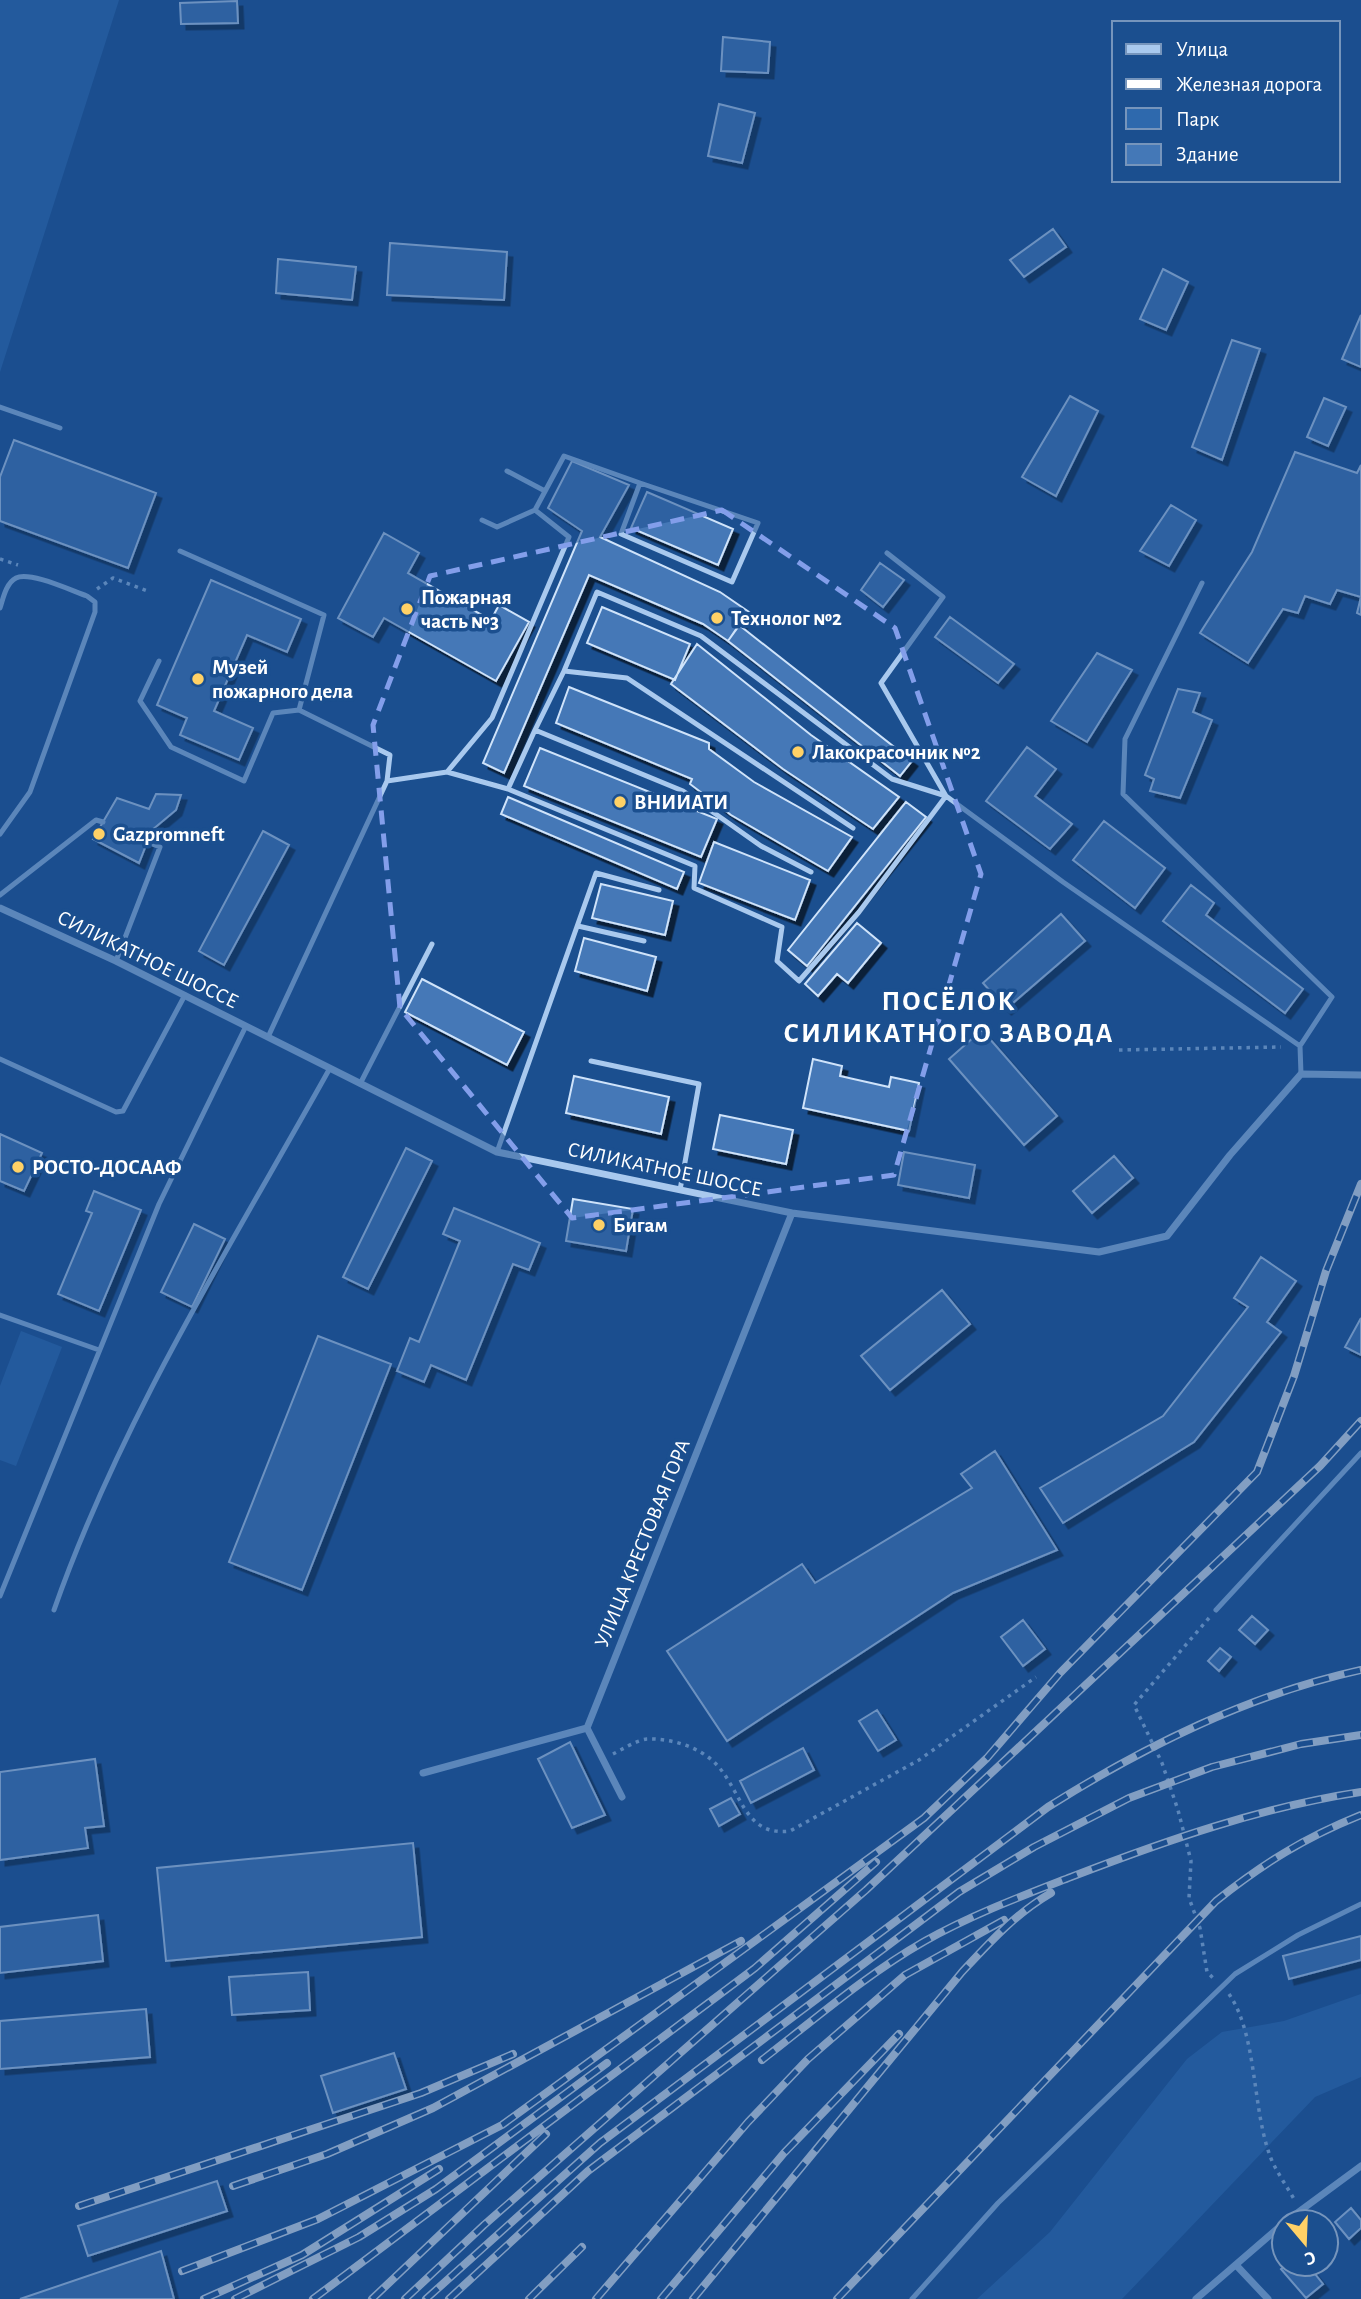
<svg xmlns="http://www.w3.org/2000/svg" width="1361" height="2299" font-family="'Alegreya Sans',sans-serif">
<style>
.green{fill:#2e69ad}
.building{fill:#4478b7;stroke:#cfe3fa;stroke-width:2;filter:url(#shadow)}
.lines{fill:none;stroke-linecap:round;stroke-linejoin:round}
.path{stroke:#a9c9ee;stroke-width:3.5;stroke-dasharray:3.5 5;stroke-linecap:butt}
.service{stroke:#a9c9ee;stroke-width:5}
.minor{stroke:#a9c9ee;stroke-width:7}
.rail-casing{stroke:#fff;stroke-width:8}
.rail{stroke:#1b4f8f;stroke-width:5;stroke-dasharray:16;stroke-linecap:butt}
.marked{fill:none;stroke:#839eea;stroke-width:5;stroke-dasharray:14 9;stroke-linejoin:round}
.poi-dot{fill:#ffd166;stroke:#1b4f8f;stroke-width:2.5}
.labels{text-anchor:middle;stroke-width:7;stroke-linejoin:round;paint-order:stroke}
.poi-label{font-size:21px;font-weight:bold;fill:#fff;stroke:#1b4f8f;text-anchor:start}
.street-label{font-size:21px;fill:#fff;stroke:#1b4f8f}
.district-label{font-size:28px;font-weight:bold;letter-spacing:2px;fill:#fff;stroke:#1b4f8f}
</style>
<defs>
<filter id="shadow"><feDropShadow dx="5.5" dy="5.5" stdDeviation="0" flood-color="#0009"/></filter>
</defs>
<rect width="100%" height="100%" fill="#1b4f8f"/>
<!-- green -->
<path class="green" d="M0 0H119L0 372Z
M21 1331 62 1347 16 1466 0 1460V1386Z
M1361 1994V2077L1315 2097 1122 2299H977L1050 2232 1187 2059 1222 2032 1284 2021Z"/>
<!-- building -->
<path class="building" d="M237 1 238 23 181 24 180 3Z
M723 37 770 42 768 73 721 71Z
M719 104 755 113 742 163 708 156Z
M1053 229 1066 247 1024 277 1010 260Z
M390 243 507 252 504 300 387 295Z
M278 259 356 267 352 300 276 293Z
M1163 269 1188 282 1166 330 1140 319Z
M1361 315V367L1342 359Z
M1232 340 1260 349 1222 460 1192 447Z
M1070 396 1098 411 1056 496 1022 477Z
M1324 398 1346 407 1328 446 1307 437Z
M14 440 156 493 128 568 0 521V477Z
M1295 452 1357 473 1361 465V615L1357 613 1361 597 1337 590 1330 604 1305 596 1298 613 1283 609 1248 663 1200 633 1252 552Z
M572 461 629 485 600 537 720 592 749 612 728 641 703 624 589 575 504 773 483 763 582 531 548 508Z
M647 492 733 529 718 565 631 528Z
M1171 505 1196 520 1169 566 1140 551Z
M384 533 419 553 408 573 491 620 499 605 529 622 496 681 384 618 373 637 338 618Z
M880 563 904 580 883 607 861 590Z
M211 580 301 619 287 652 247 635 214 711 253 728 239 760 180 735 187 718 157 705Z
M602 607 690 644 675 680 587 643Z
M950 617 1014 664 998 683 935 637Z
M739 625 912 761 900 776 728 641Z
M697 644 811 735 899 797 873 829 783 769 671 684Z
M1097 653 1132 670 1087 742 1051 721Z
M569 687 709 743V749L754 782 852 837 828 871 731 815 690 784 692 779 556 723Z
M1178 689 1200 693 1193 712 1212 720 1180 798 1150 791 1154 779 1145 775Z
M1027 747 1056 769 1035 796 1072 824 1050 849 986 801Z
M540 748 717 819 701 857 524 786Z
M156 794 181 795 176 810 152 830 139 863 93 839 117 798 149 809Z
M508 797 684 872 677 889 501 814Z
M906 802 926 817 807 966 788 950Z
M1104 821 1165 868 1135 908 1073 860Z
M263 831 289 845 224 965 199 951Z
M714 842 810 880 795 920 699 883Z
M601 884 673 901 665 935 592 918Z
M1191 885 1214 903 1206 915 1303 989 1285 1013 1163 921Z
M1061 914 1085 941 1006 1009 983 983Z
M857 923 881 943 848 983 837 974 818 996 805 984Z
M584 938 656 957 647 991 575 971Z
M422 979 524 1032 507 1065 405 1012Z
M982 1030 1057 1116 1024 1145 949 1059Z
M813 1059 842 1066 840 1076 889 1087 891 1077 919 1083 909 1131 803 1108Z
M574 1076 669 1097 661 1134 566 1113Z
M720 1115 793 1130 786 1164 713 1149Z
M0 1134 42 1153 24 1191 0 1181Z
M406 1148 432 1161 368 1289 343 1277Z
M904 1152 975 1165 969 1198 898 1185Z
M1114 1156 1133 1178 1092 1213 1073 1191Z
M94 1191 141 1210 99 1311 58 1294 92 1213 86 1211Z
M573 1199 633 1209 626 1251 566 1241Z
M454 1208 540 1243 529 1270 513 1264 466 1380 431 1365 424 1382 397 1371 410 1338 419 1342 460 1241 443 1234Z
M194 1224 225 1239 192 1307 161 1292Z
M1261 1257 1296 1281 1267 1322 1281 1332 1194 1442 1063 1523 1040 1488 1163 1416 1248 1307 1234 1298Z
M942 1290 970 1324 890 1390 861 1356Z
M1361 1318V1355L1345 1347Z
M318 1336 391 1364 302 1590 229 1562Z
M995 1451 1057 1550 953 1593 727 1741 667 1651 802 1564 815 1583 972 1488 961 1474Z
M1252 1616 1268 1630 1255 1644 1239 1630Z
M1023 1620 1045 1649 1023 1666 1001 1637Z
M1220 1648 1231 1657 1219 1671 1208 1661Z
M877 1710 896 1740 878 1751 859 1721Z
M570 1742 605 1815 572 1828 538 1759Z
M803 1748 814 1770 751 1803 740 1781Z
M95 1759 104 1826 85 1828 88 1848 0 1860V1772Z
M731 1798 740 1814 719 1826 710 1809Z
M413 1843 422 1937 166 1961 157 1868Z
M98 1915 103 1961 0 1973V1927Z
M1361 1936V1960L1289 1979 1283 1956Z
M308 1972 310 2010 232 2015 229 1977Z
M146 2009 150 2057 0 2069V2021Z
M394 2053 406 2089 333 2113 321 2076Z
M217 2181 227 2211 88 2256 78 2226Z
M1351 2208 1361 2220V2228L1349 2239 1335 2222Z
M161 2251 174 2299H20Z
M1287 2264H1307L1323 2284 1306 2298 1281 2269Z"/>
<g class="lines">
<!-- path -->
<path class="path" d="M0 559 18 565
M97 589 113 578 150 592
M1119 1050 1281 1047
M1209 1618 1134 1705 1162 1763 1178 1810 1191 1861 1189 1898 1200 1928 1207 1972 1214 1979
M613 1754C623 1749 637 1740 647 1739 670 1738 700 1747 716 1764 742 1791 744 1837 790 1831L919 1760 1036 1677
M1229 1994C1257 2035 1252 2104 1269 2153 1274 2169 1287 2186 1295 2201"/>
<!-- service -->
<path class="service" d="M0 407 60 428
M507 471 545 491
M535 510 564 456 640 483 621 534 732 582 758 523 640 483
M180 551 324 615 299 710 390 755 387 781 268 1037
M887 553 943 597 881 683 946 796 1063 882 1300 1046 1301 1074
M1202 583 1125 739 1123 794 1332 997 1300 1046
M0 608C3 599 6 583 16 578 30 571 72 591 87 596L95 602V612L30 792 0 834
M159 661 140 701 171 747 244 781 273 713 299 710
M535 730 564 671 627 678 853 828
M447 772 492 718 569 537 535 510 497 527 482 520
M387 781 447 772 508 789 695 866 694 888 782 927 777 961 799 981 859 912 946 796 892 779 701 636 597 592 564 671
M508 789 535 730 683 791 761 846 811 872
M0 895 96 820 103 822
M578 926 644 941
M116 961 160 847 147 842
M0 1059 116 1112 123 1111 185 995
M591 1061 699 1084 680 1190
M360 1084 432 944
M497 1152 596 873 659 890
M0 1315 99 1350
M0 1596 159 1204 246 1026
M54 1610C121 1419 232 1244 330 1068
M1216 1610 1361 1453
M912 2299 998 2203 1235 1974 1298 1935 1361 1904"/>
<!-- minor -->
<path class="minor" d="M0 908 116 961 497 1152 792 1213 1099 1252 1167 1236 1230 1155 1301 1074 1361 1075
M587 1728 622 1797
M423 1773 587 1728 792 1213
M1285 2222 1361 2166
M1236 2265 1268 2299
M1196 2299 1284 2223"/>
<!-- rail casing -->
<g class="rail-casing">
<path id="rail" d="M762 2060C815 2019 867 1974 925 1941 971 1915 1022 1896 1071 1877 1165 1841 1261 1807 1361 1792
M233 2186 327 2154 433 2108 741 1941
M79 2206 421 2093 513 2054
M182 2271 318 2219 502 2125 924 1818 987 1758 1060 1673 1257 1472 1294 1376 1326 1271 1361 1184
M204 2299 302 2255 439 2169
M235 2299 359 2237 436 2189 607 2063
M313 2299 755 1968 876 1862
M372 2299 546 2134
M405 2299 484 2225 866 1890 1320 1466 1361 1421
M426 2299 600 2143 1048 1807C1145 1746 1248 1695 1361 1670
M449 2299 588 2171 959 1892 1034 1847 1129 1798 1212 1767 1301 1744 1361 1735
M529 2299 582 2247
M596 2299 748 2122 808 2059 905 1975 1004 1920
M661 2299 784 2153 899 2034
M693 2299 962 1972C990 1942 1015 1914 1051 1893
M837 2299 1216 1901C1264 1863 1304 1838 1361 1815"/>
</g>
<!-- rail -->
<use href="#rail" class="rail"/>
</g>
<!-- marked area -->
<path d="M0 0H1361V2299H0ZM722 510 895 628 981 874 894 1175 572 1218 400 1008 373 725 430 576Z" fill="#1b4f8f" fill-opacity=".55" fill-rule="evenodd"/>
<path class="marked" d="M722 510 895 628 981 874 894 1175 572 1218 400 1008 373 725 430 576Z"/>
<!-- markers -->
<g class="poi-dot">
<circle cx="407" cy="609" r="7"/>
<circle cx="717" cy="618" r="7"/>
<circle cx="198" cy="679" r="7"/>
<circle cx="798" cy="752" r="7"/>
<circle cx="620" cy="802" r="7"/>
<circle cx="99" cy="834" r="7"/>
<circle cx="18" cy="1167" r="7"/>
<circle cx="599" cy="1225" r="7"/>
</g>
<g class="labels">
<!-- poi labels -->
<g class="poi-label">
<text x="421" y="604">Пожарная<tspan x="421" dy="24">часть №3</tspan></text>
<text x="731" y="625">Технолог №2</text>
<text x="212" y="674">Музей<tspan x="212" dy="24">пожарного дела</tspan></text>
<text x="812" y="759">Лакокрасочник №2</text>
<text x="634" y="809">ВНИИАТИ</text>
<text x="113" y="841">Gazpromneft</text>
<text x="32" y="1174">РОСТО-ДОСААФ</text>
<text x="613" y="1232">Бигам</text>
</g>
<!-- street labels -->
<g class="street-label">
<text transform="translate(148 959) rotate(26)" y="7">СИЛИКАТНОЕ ШОССЕ</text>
<text transform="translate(665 1169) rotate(12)" y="7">СИЛИКАТНОЕ ШОССЕ</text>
<text transform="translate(642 1543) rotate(-68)" y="7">УЛИЦА КРЕСТОВАЯ ГОРА</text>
</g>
<!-- district labels -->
<g class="district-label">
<text x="949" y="1010">ПОСЁЛОК<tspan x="949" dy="32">СИЛИКАТНОГО ЗАВОДА</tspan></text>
</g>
</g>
<!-- legend -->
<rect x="1112" y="21" width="228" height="161" fill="#1b4f8f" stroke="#7695bc" stroke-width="2"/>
<rect x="1126" y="44" width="35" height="10" fill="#a9c9ee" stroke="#7695bc" stroke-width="2"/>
<text x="1176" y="56" font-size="21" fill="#ffffff">Улица</text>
<rect x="1126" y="79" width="35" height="10" fill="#ffffff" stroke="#7695bc" stroke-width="2"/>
<text x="1176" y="91" font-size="21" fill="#ffffff">Железная дорога</text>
<rect x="1126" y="108" width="35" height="21" fill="#2e69ad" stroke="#7695bc" stroke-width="2"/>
<text x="1176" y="126" font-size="21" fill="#ffffff">Парк</text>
<rect x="1126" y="144" width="35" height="21" fill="#4478b7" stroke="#7695bc" stroke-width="2"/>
<text x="1176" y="161" font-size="21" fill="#ffffff">Здание</text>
<!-- north arrow -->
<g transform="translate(1305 2243) rotate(161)"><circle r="33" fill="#1b4f8f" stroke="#7695bc" stroke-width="2"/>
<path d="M0-5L12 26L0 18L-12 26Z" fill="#ffd166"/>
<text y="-10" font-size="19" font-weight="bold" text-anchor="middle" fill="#ffffff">С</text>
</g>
</svg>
